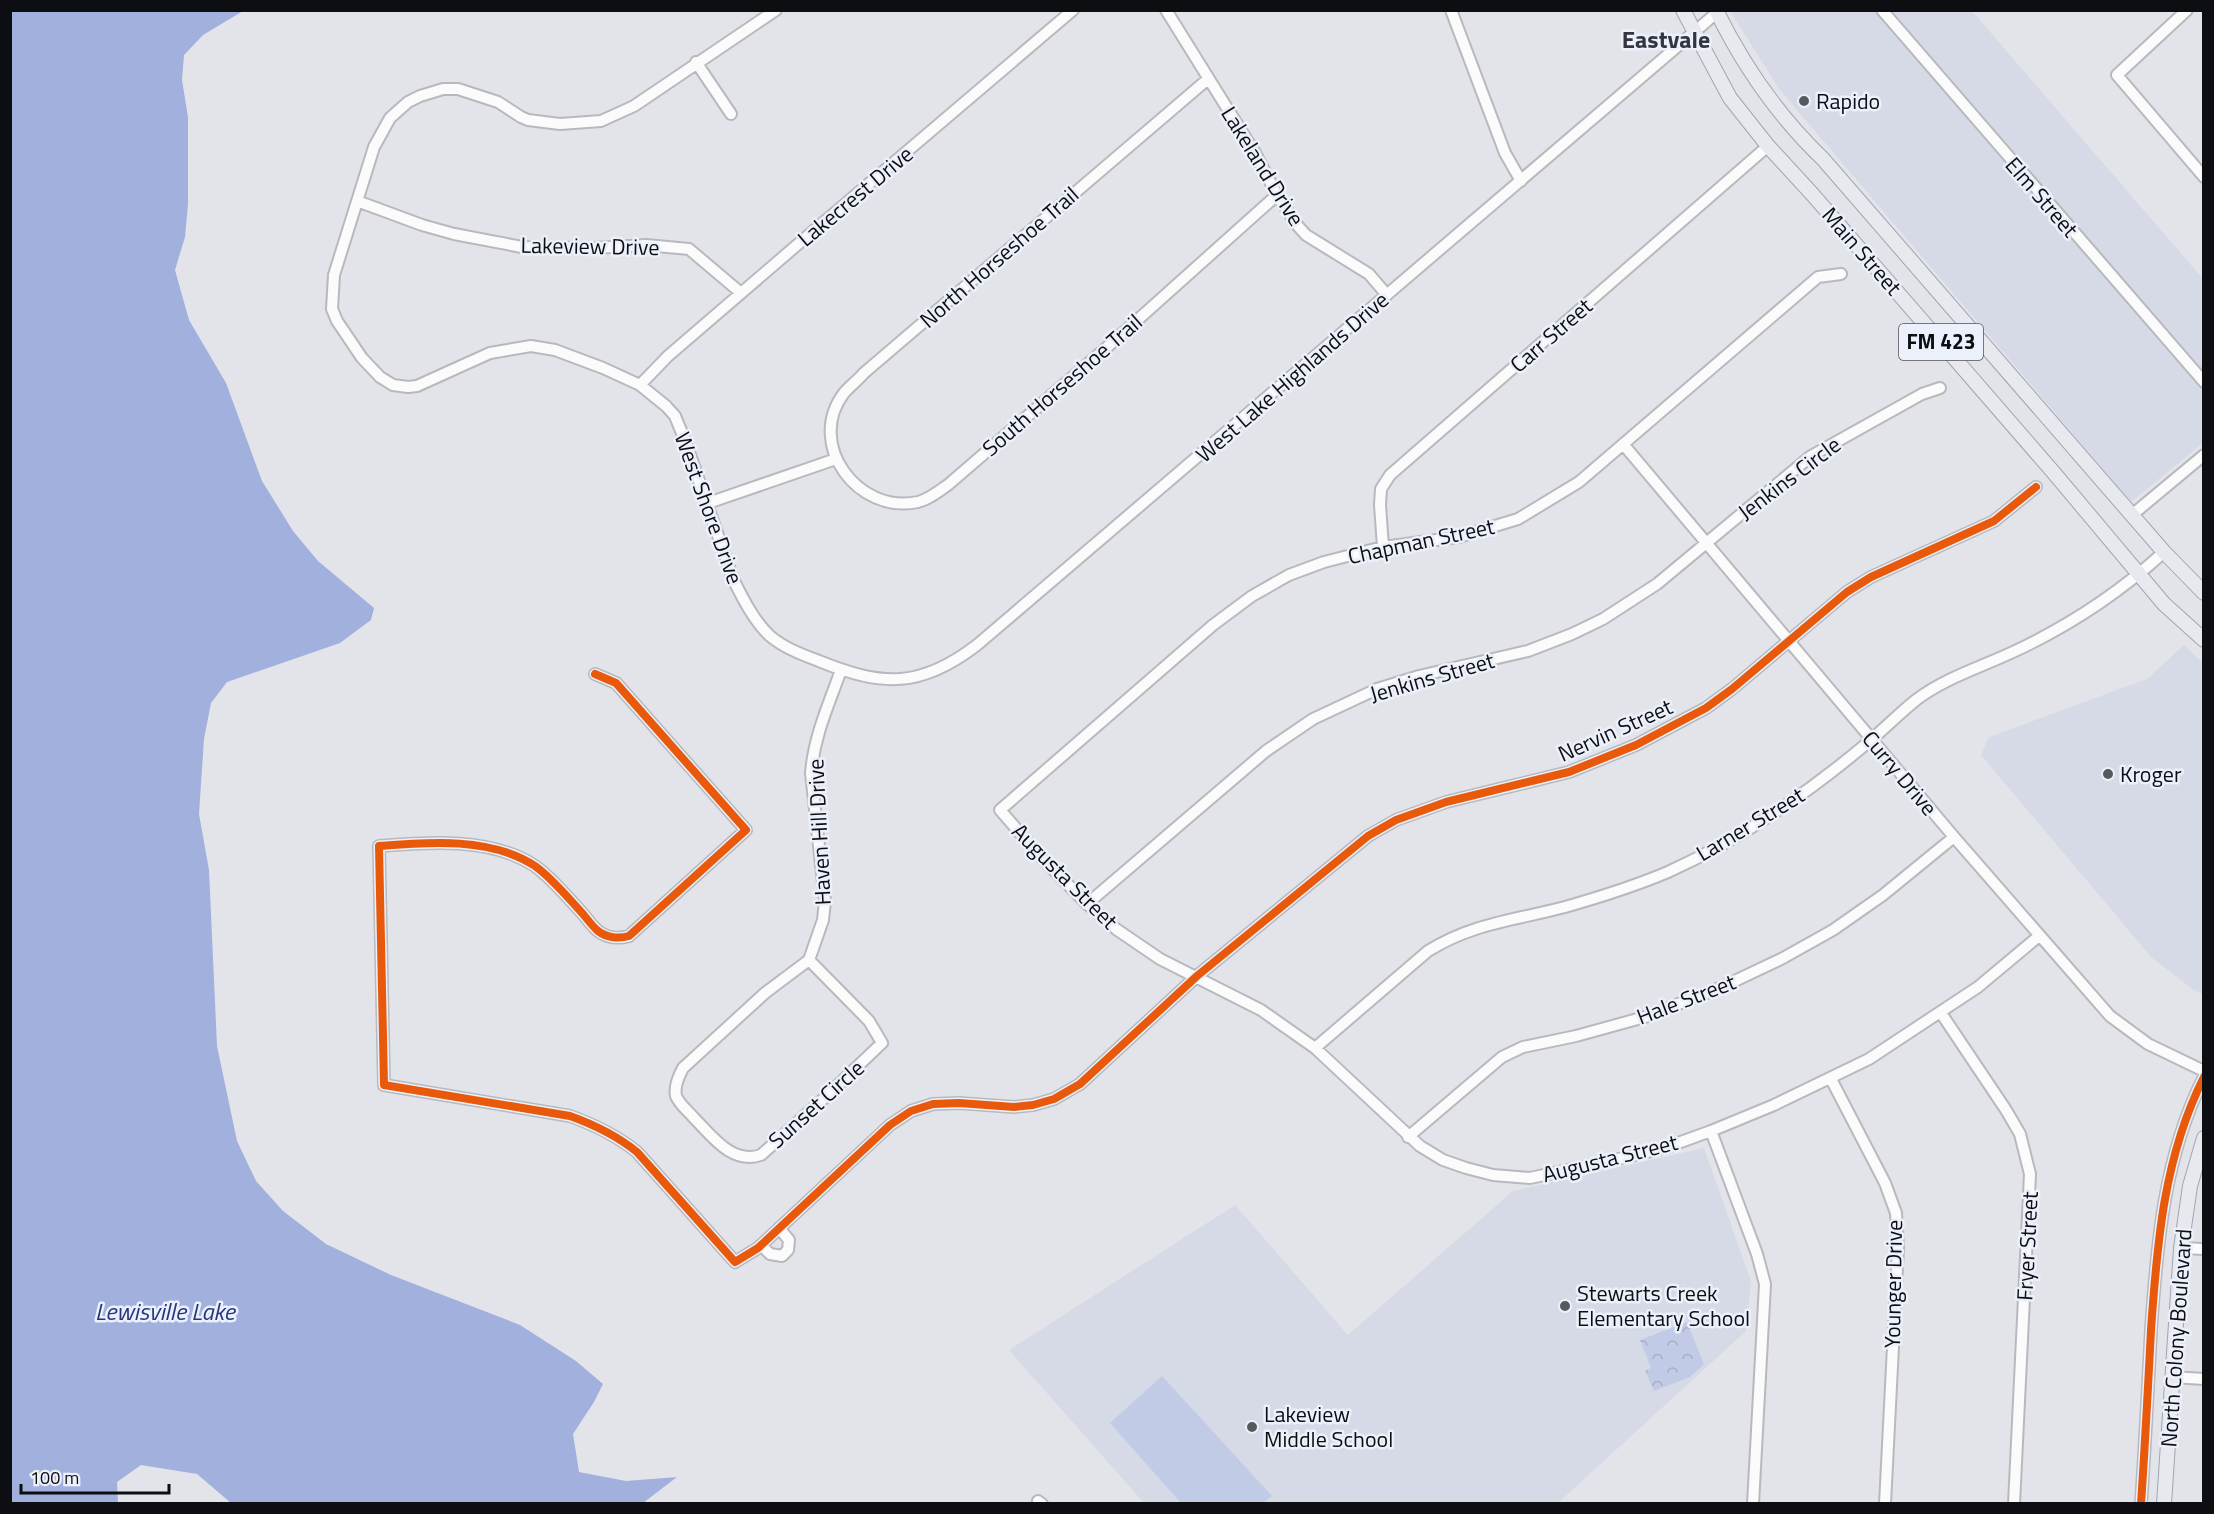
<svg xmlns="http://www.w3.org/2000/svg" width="2214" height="1514" font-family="'Titillium Web',sans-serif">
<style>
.built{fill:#d6dae7}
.park{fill:url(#park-crowns)}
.pitch{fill:#c2cbe6}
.water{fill:#a2b0dd}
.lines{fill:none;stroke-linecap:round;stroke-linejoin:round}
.minor-casing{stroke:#b7b9bd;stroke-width:14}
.major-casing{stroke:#a1a5b1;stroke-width:16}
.minor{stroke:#fbfbfc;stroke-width:10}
.major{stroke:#e7e9ef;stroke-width:14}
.cycleway-casing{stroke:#ebf0fb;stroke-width:11}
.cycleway{stroke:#e8590c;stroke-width:8}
.poi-dot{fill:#58595e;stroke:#ebf0fb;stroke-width:2}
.labels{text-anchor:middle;stroke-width:5;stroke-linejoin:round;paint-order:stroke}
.shield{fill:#ebf0fb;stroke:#505258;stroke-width:1.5}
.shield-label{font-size:21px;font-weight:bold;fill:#0d0e12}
.poi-label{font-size:22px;fill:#0d0e12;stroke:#ebf0fb;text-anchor:start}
.street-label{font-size:22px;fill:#0d0e12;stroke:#ebf0fb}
.neighbourhood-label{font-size:24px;font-weight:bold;fill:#33363f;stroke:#ebf0fb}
.water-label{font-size:24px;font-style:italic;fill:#26367e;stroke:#ebf0fb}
</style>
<defs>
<pattern id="park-crowns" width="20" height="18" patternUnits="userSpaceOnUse" patternTransform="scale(1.5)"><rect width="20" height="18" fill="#c2cbe6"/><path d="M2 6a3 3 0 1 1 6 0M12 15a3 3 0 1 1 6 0" fill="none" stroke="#a6adc4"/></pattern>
</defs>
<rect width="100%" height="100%" fill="#e2e4ea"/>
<!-- built -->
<path class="built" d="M1730 11H1972L2203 279V443L2131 502 1780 90Z
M2184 645 2203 663V994L2194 990 2152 958 1981 755 1989 737 2147 679Z
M1704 1148 1751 1281 1746 1331 1558 1503H1144L1009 1350 1235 1205 1348 1335 1513 1191Z"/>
<!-- park -->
<path class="park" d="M1687 1322 1704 1364 1690 1377 1654 1391 1645 1371 1651 1368 1640 1340Z"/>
<!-- pitch -->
<path class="pitch" d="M1162 1376 1272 1496 1263 1503H1181L1110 1423Z"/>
<!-- water -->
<path class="water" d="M10 11H243L203 35 184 55 182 80 188 117V204L185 237 175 270 189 320 226 383 262 481 293 531 318 561 374 608 371 620 340 643 227 682 211 703 204 739 199 814 209 870 217 1046 237 1141 256 1181 283 1211 326 1244 391 1275 520 1325 576 1361 603 1384 594 1402 573 1434 579 1472 626 1481 677 1477 643 1503H231L197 1474 141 1465 117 1482 118 1503H11Z"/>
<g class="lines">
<!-- minor casing -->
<g class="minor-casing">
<path id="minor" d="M776 10 634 106 601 121 560 124 528 120 521 117 498 102 458 89H443L420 96 408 102 390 118 374 147 334 275 332 309 337 321 362 358 380 377 393 385 408 387 417 386 490 353 531 346 555 350 603 368 640 385 666 406 675 416 686 443 733 579C743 599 754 621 770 636 784 648 803 655 819 661 883 687 921 688 977 645L1720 10
M1166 10 1255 153 1277 195 1297 225 1306 235 1369 274 1387 295
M1451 10 1505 153 1521 181
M1882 10 2204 382
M2187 10 2117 75 2204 177
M696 62 731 114
M1208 79 864 373C858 380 850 386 844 393 805 444 858 515 918 502 930 499 939 491 949 484L1105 349 1277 195
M357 201 422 225 454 234 522 247 594 248 646 245 689 249 741 293
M1841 274 1818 277 1579 482 1518 519 1459 537 1383 547 1324 562 1289 575 1252 596 1213 625 1000 810 1040 856 1087 904 1116 929 1160 959 1261 1010 1315 1048 1420 1146 1443 1160 1466 1168 1493 1175 1530 1178 1623 1158 1667 1147 1711 1131 1774 1105 1869 1059 1978 987 2039 936
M640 385 668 356 804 239 1073 10
M1623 444 1954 837 2110 1016 2148 1044 2204 1071
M708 503 836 459
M2132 515 2204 455
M1383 547 1380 505 1381 489 1390 475 1768 146
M595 674 616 683 746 830 629 936C619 939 607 938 598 931 593 927 588 920 583 914 568 898 553 879 535 866 491 837 429 842 379 846L384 1085 570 1116C595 1125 616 1135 637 1152L735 1262 758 1248 890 1125 911 1111 933 1104 959 1103 1014 1107 1033 1105 1054 1099 1080 1084 1197 976 1368 836 1396 820 1446 802 1569 772 1636 745 1706 708 1732 689 1847 592 1871 577 1994 521 2036 487
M1087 904 1266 751 1313 719 1377 689 1419 676 1528 651 1572 634 1603 619 1657 584 1811 456 1922 394 1940 388
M809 960 869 1021 882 1043 819 1103 761 1155C732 1165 712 1136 694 1118 689 1112 679 1104 676 1096 674 1086 679 1076 683 1068L765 993Z
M809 960 823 920 825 901 811 773C814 736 829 704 841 670
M1941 1013 2006 1110 2020 1134 2030 1174 2014 1504
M1315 1048 1428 951C1473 923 1516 920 1565 907 1600 897 1635 886 1668 872 1743 838 1810 792 1872 739 1887 726 1901 712 1916 700 1945 678 1981 667 2013 652 2069 626 2119 593 2164 552
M1831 1079 1885 1183 1896 1213 1898 1248 1885 1504
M1711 1131 1757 1254 1765 1284 1753 1504
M1408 1137 1502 1057 1523 1047 1576 1036 1645 1017 1722 987 1783 958 1833 930 1883 895 1954 837
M761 1245 770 1254 782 1256 788 1250 789 1240 779 1228
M2181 1248 2204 1249
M2172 1377 2204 1379
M1038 1501 1042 1504
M2141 1504C2145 1446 2148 1388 2151 1330 2157 1243 2164 1156 2204 1077"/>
</g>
<!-- major casing -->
<g class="major-casing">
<path id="major" d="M1683 10 1730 98 1768 146 1813 195 2054 473 2164 604 2204 640
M1716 10C1743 65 1779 117 1823 159L2164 552 2204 593
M2164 1504 2181 1248 2190 1186 2204 1138"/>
</g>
<!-- minor -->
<use href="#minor" class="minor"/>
<!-- major -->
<use href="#major" class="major"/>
<!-- cycleway casing -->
<g class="cycleway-casing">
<path id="cycleway" d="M595 674 616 683 746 830 629 936C619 939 607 938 598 931 593 927 588 920 583 914 568 898 553 879 535 866 491 837 429 842 379 846L384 1085 570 1116C595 1125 616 1135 637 1152L735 1262 758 1248 890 1125 911 1111 933 1104 959 1103 1014 1107 1033 1105 1054 1099 1080 1084 1197 976 1368 836 1396 820 1446 802 1569 772 1636 745 1706 708 1732 689 1847 592 1871 577 1994 521 2036 487
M2141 1504C2145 1446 2148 1388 2151 1330 2157 1243 2164 1156 2204 1077"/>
</g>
<!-- cycleway -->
<use href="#cycleway" class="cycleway"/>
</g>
<!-- markers -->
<g class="poi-dot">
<circle cx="1804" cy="101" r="6"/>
<circle cx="2108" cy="774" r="6"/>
<circle cx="1565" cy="1306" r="6"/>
<circle cx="1252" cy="1427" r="6"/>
</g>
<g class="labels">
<!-- shield labels -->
<rect class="shield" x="1899" y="324" width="84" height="36" rx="4.5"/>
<g class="shield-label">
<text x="1941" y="349">FM 423</text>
</g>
<!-- poi labels -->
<g class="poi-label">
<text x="1816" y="109">Rapido</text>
<text x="2120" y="782">Kroger</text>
<text x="1577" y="1301">Stewarts Creek<tspan x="1577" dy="25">Elementary School</tspan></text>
<text x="1264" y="1422">Lakeview<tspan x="1264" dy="25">Middle School</tspan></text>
</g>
<!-- street labels -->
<g class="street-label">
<text transform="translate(1263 166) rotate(58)" y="8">Lakeland Drive</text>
<text transform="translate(855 196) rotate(-40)" y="8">Lakecrest Drive</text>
<text transform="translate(2042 197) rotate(49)" y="8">Elm Street</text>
<text transform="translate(590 246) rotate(1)" y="8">Lakeview Drive</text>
<text transform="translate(1862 251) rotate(49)" y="8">Main Street</text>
<text transform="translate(999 257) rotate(-41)" y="8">North Horseshoe Trail</text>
<text transform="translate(1551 335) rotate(-41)" y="8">Carr Street</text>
<text transform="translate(1292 377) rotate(-41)" y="8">West Lake Highlands Drive</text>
<text transform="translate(1062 385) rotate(-41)" y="8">South Horseshoe Trail</text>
<text transform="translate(1789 478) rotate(-37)" y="8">Jenkins Circle</text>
<text transform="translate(709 508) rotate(70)" y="8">West Shore Drive</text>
<text transform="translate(1421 541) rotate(-12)" y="8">Chapman Street</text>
<text transform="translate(1432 677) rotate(-16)" y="8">Jenkins Street</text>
<text transform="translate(1615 730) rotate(-24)" y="8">Nervin Street</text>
<text transform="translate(1900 773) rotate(50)" y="8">Curry Drive</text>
<text transform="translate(1750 824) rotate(-31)" y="8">Larner Street</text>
<text transform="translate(819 832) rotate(-93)" y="8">Haven Hill Drive</text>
<text transform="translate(1065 876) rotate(45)" y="8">Augusta Street</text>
<text transform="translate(1686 999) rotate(-21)" y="8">Hale Street</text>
<text transform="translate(816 1104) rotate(-42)" y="8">Sunset Circle</text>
<text transform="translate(1610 1158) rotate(-14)" y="8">Augusta Street</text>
<text transform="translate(2027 1246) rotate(-87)" y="8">Fryer Street</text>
<text transform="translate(1893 1284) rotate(-89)" y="8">Younger Drive</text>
<text transform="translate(2176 1338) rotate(-86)" y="8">North Colony Boulevard</text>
</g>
<!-- neighbourhood labels -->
<g class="neighbourhood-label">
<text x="1666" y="48">Eastvale</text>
</g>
<!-- water labels -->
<g class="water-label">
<text x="165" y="1320">Lewisville Lake</text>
</g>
</g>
<!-- border -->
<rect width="2214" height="1514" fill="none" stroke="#0d0e12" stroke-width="24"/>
<!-- scale -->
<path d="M21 1484v9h148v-9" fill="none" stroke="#0d0e12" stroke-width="3"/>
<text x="30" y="1484" font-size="18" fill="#0d0e12" stroke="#ebf0fb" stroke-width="4.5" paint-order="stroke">100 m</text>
</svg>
